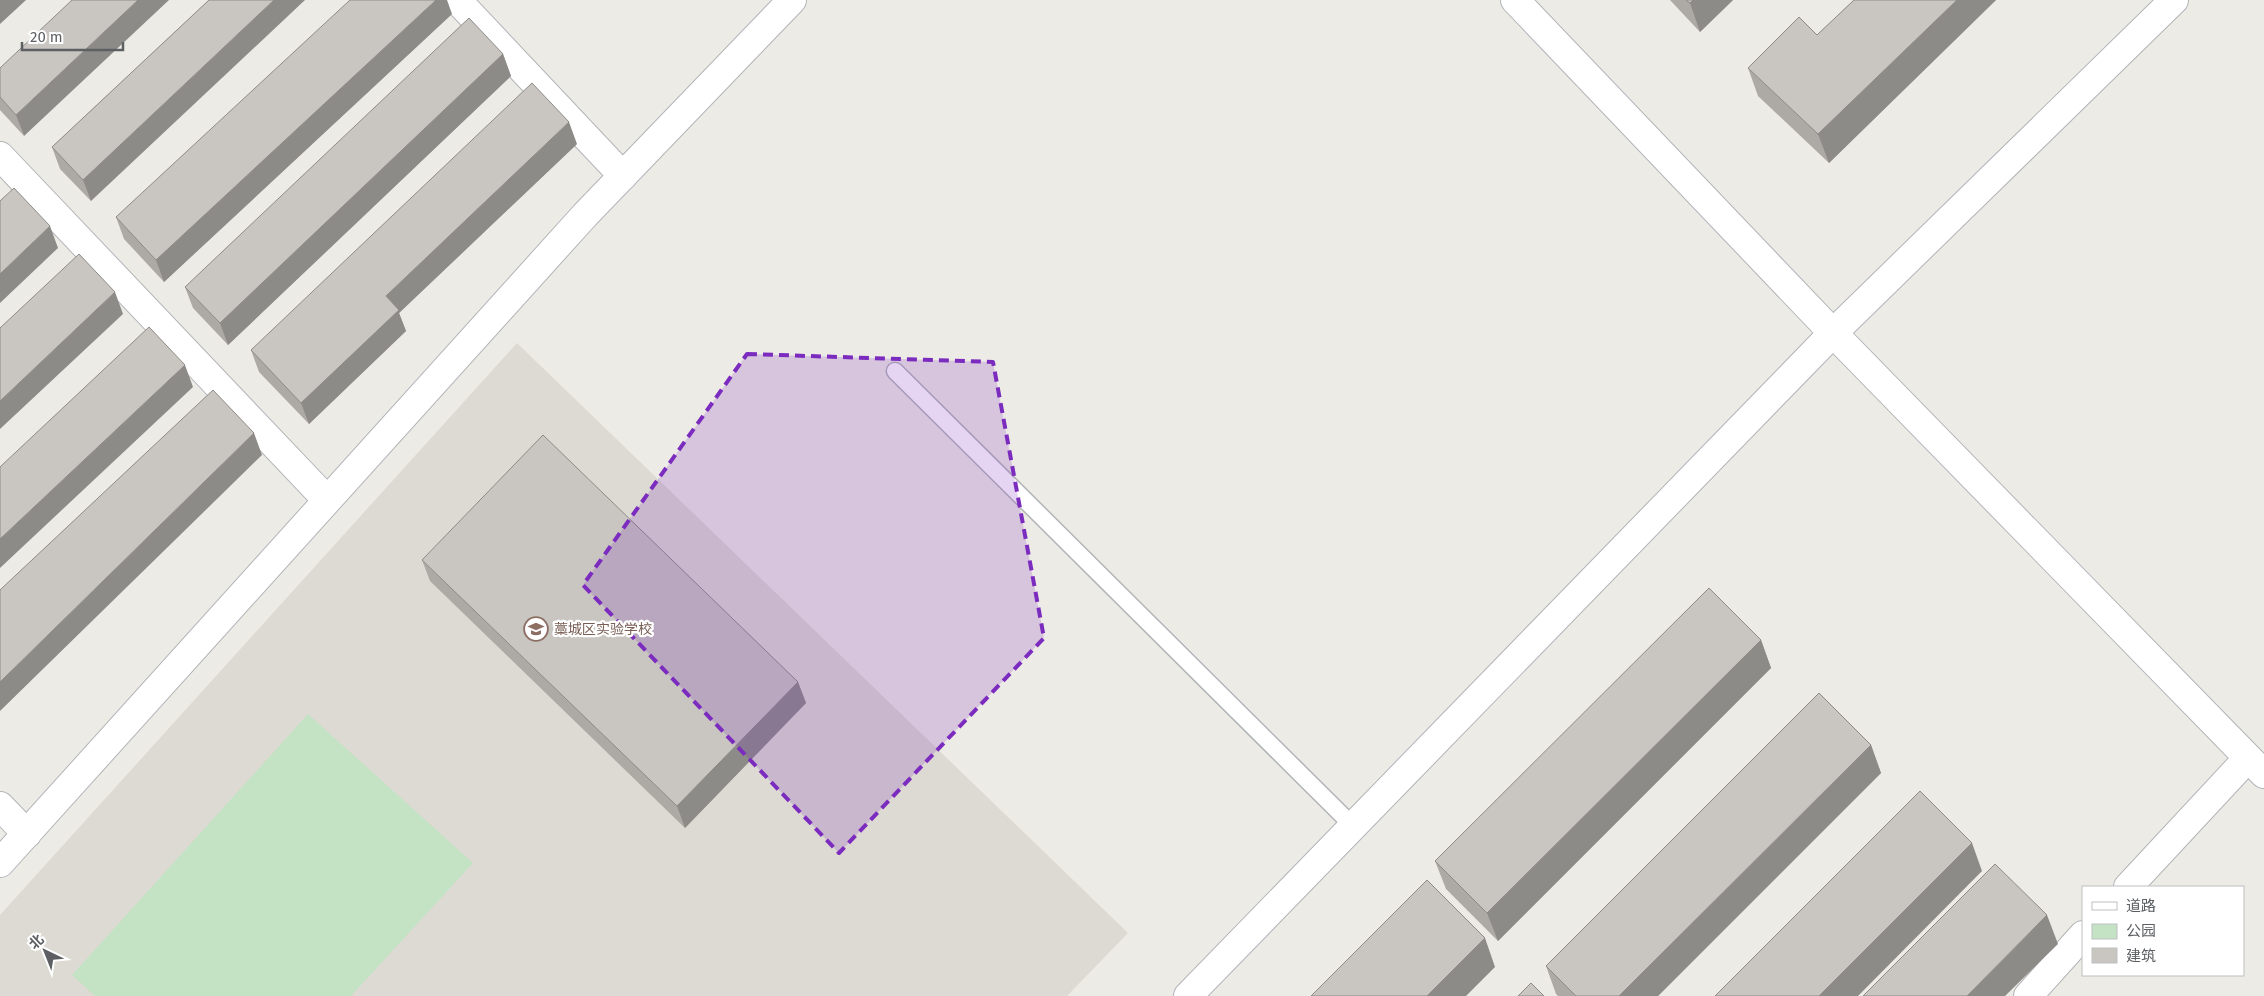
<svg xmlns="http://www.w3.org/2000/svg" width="2264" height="996" font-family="'Fira Sans','Noto Sans SC',sans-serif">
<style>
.education{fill:#dddad3}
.green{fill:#c4e2c4}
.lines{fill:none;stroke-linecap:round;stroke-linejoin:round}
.lane-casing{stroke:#b2b5b8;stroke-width:19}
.street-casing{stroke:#b2b5b8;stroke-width:30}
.secondary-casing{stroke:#b1b4b8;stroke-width:30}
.lane{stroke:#fff;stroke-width:16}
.street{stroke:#fff;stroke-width:28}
.secondary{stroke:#fff;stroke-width:28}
.wall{fill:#adaaa6}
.shaded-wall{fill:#8d8b87}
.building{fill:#c9c6c1;stroke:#8d8b87}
.marked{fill:#7b2cbf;fill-opacity:0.2;stroke:#7b2cbf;stroke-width:4;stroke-dasharray:10 6;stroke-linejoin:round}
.labels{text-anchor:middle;stroke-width:4.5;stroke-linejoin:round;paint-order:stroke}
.education-label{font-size:14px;fill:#785e54;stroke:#fff;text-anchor:start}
</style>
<rect width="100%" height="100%" fill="#edebe5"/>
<!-- education -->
<path class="education" d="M517 343 1128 933 1067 996H0V915Z"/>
<!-- green -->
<path class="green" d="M308 714 473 863 351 996H95L72 975Z"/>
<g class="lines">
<!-- lane casing -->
<g class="lane-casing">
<path id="lane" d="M895 371 1353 826"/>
</g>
<!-- street casing -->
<g class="street-casing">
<path id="street" d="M457 0 623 176
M0 156 327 500
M0 806 27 834
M0 863 585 215 792 0
M2128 887 2248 758
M2028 996 2083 935"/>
</g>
<!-- secondary casing -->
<g class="secondary-casing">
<path id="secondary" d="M1515 0 1833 333 2264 774
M1188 996 1833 333 2174 0"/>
</g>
<!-- lane -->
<use href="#lane" class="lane"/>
<!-- street -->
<use href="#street" class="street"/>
<!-- secondary -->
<use href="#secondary" class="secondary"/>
</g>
<!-- wall -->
<path class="wall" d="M209 0 91 201 60 169 52 147Z
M1670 0H1733L1700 32Z
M1854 0H1996L1829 163 1758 96 1748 68 1817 35Z
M452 14 164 282 124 239 116 217Z
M503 54 511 76 228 345 193 308 185 287Z
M0 68 24 136 0 110Z
M577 144 399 313 406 331 309 424 259 372 251 350Z
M422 560 798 682 806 703 685 828 430 581Z
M1761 640 1771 668 1498 941 1446 889 1435 861Z
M1871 745 1881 773 1658 996H1558L1556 994 1546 966Z"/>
<!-- shaded-wall -->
<path class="shaded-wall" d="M0 0H26L0 24Z
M138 0H169L24 136 16 115Z
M274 0H305L91 201 83 180Z
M436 0H447L452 14 164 282 156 260Z
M1693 0H1733L1700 32 1690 3Z
M1957 0H1996L1829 163 1818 134Z
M503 54 511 76 228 345 220 323Z
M569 122 577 144 399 313 406 331 309 424 301 403 386 296Z
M50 226 58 248 0 303V274Z
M115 292 123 314 0 429V401Z
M185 365 193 387 0 568V539Z
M254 433 262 455 0 711V682Z
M1761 640 1771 668 1498 941 1487 913Z
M798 682 806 703 685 828 677 806Z
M1871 745 1881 773 1658 996H1619Z
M1972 843 1982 871 1858 996H1819Z
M2047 915 2058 944 2005 996H1967Z
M1485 938 1495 967 1466 996H1427Z"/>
<!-- building -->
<path class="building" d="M72 0H138L16 115 0 97V68Z
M209 0H274L83 180 52 147Z
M350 0H436L156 260 116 217Z
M1686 0H1693L1690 3Z
M1854 0H1957L1818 134 1748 68 1799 17 1817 35Z
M469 18 503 54 220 323 185 287Z
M532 83 569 122 386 296 399 310 301 403 251 350Z
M14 188 50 226 0 274V201Z
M79 254 115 292 0 401V328Z
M149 327 185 365 0 539V467Z
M213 390 254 433 0 682V590Z
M543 435 798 682 677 806 422 560Z
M1709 588 1761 640 1487 913 1435 861Z
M1819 693 1871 745 1619 996H1576L1546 966Z
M1920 791 1972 843 1819 996H1715Z
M1995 864 2047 915 1967 996H1863Z
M1427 880 1485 938 1427 996H1311Z
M1531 983 1544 996H1518Z"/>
<!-- marked area -->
<path class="marked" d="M747 354 993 362 1044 638 839 853 583 585Z"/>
<!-- icons -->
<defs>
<g id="school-ring" transform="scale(1.25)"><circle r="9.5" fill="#fff" stroke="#8d6e63" stroke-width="1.5"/><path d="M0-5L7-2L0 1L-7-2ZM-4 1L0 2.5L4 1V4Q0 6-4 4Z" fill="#8d6e63"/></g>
</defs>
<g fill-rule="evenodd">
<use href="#school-ring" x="536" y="629"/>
</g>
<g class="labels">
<!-- education labels -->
<g class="education-label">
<text x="554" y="634">藁城区实验学校</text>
</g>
</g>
<!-- legend -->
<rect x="2082" y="886" width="162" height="90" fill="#ffffff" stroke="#bebfc1"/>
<rect x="2092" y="902" width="25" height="8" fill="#ffffff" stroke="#bebfc1"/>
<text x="2126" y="911" font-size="15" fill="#5d6063">道路</text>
<rect x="2092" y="924" width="25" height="15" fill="#c4e2c4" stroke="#bebfc1"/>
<text x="2126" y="936" font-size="15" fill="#5d6063">公园</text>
<rect x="2092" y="948" width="25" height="15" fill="#c9c6c1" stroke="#bebfc1"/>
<text x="2126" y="961" font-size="15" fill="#5d6063">建筑</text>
<!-- north arrow -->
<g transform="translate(45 951) rotate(317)" stroke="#ffffff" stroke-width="4" paint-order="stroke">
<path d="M0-4L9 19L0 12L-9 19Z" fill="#5d6063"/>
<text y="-8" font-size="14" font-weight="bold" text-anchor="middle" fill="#5d6063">北</text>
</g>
<!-- scale -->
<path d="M22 42v8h101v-8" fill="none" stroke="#5d6063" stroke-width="2.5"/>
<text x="30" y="42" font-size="15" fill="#5d6063" stroke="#ffffff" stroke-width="4" paint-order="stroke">20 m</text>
</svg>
